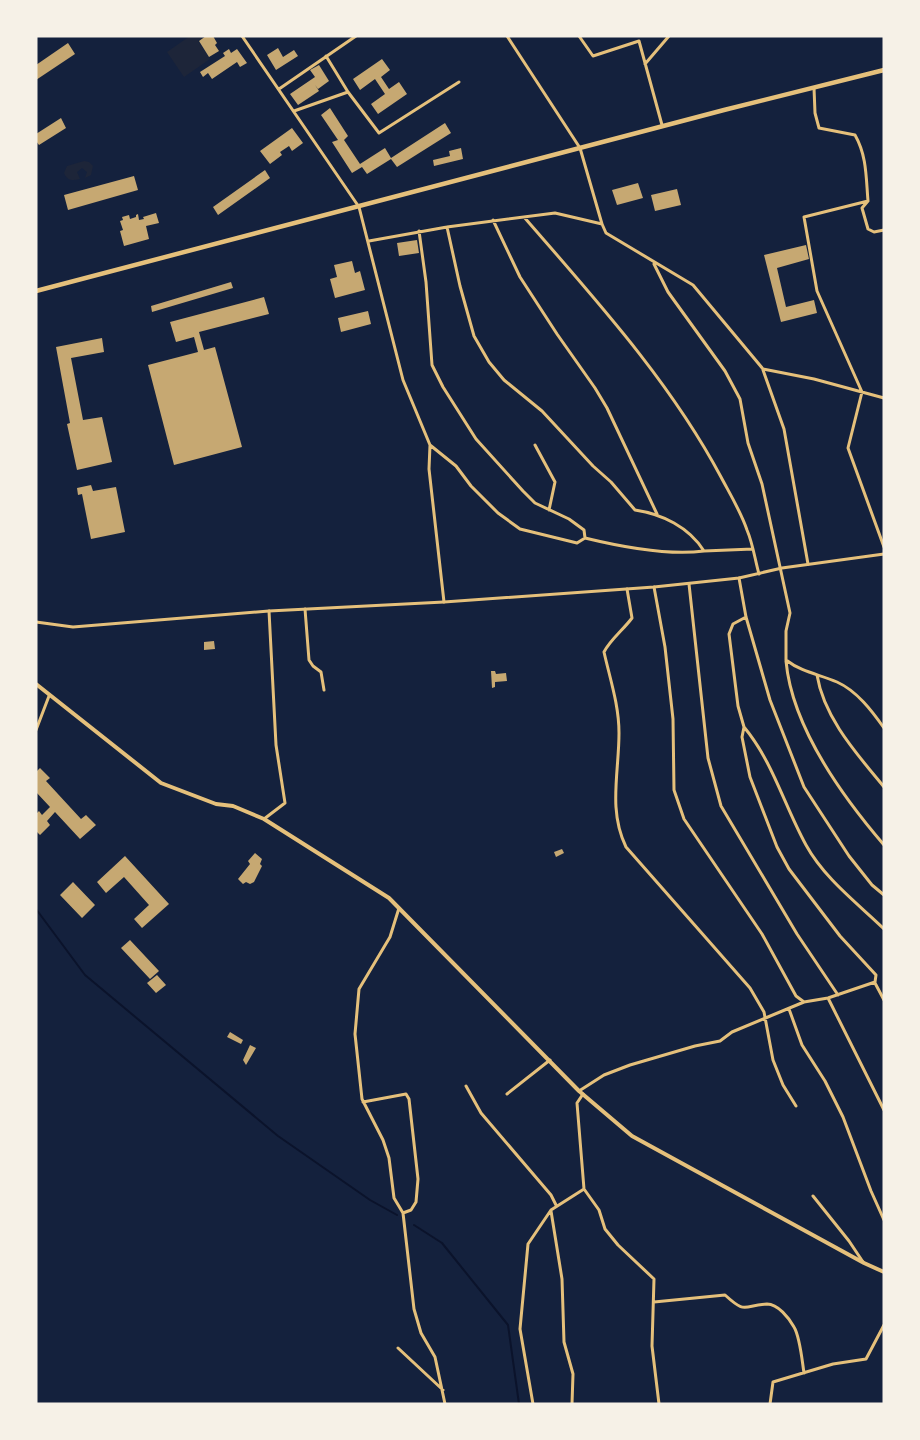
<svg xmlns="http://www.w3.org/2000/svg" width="920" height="1440" font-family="Overpass,sans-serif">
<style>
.green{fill:#1d2539}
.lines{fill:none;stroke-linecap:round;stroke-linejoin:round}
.stream{stroke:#0b132b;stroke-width:2}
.building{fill:#c6a872}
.minor{stroke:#e5c07b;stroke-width:3}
.tertiary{stroke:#e5c07b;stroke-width:3}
.secondary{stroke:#e5c07b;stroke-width:4}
.trunk{stroke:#e5c07b;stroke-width:4.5}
</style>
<rect width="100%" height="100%" fill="#14213d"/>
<!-- green -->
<path class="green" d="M190 36H204L198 41 210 59 184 77 167 52Z
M84 161 89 162 93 166 91 175 85 178 87 172 82 168 77 172 80 179C73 181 67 181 64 173L67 166Z"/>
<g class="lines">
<!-- stream -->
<path class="stream" d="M36 909 85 975 278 1136 370 1200 397 1215
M414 1225 442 1243 508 1325 519 1404"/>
</g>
<!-- building -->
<path class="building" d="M206 36H213L217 43 215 45 219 51 209 57 199 41Z
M68 43 75 54 36 80V65Z
M278 48 283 57 294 50 298 56 276 70 267 55Z
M229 49 231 53 237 49 247 63 240 67 237 62 212 79 208 73 203 77 200 72 225 56 223 53Z
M382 59 390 70 381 77 389 89 399 82 407 94 378 114 371 104 385 94 375 79 360 90 353 79Z
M319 65 329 81 318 89 315 85 319 91 298 105 290 94 315 77 310 70Z
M330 108 348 136 344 140 360 164 385 148 391 158 445 123 451 133 397 167 391 159 367 174 362 167 352 173 332 142 338 140 321 115Z
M61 118 66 128 39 145 36 141V134Z
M292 128 303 143 292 151 289 146 280 152 282 155 270 164 260 151Z
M461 148 463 159 434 166 433 160 450 156 449 151Z
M265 170 270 178 218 215 213 207Z
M134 176 138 190 68 210 64 195Z
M638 183 643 198 617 205 612 190Z
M677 189 681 205 655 211 651 195Z
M156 213 159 223 146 226 149 239 124 246 120 231 123 230 120 221 123 220 122 217 129 215 130 219 136 217V215L138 214 139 220 144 219 143 217Z
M417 240 419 253 399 256 397 243Z
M806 245 809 259 777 268 786 307 814 300 817 313 781 322 764 255Z
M352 261 355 273 360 271 365 290 335 298 330 279 337 277 334 265Z
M231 282 233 288 152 312 151 306Z
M264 297 269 314 199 332 204 350 215 347 242 447 174 465 148 365 198 352 194 337 176 342 170 322Z
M368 311 371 324 341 332 338 318Z
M102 338 104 352 71 358 83 420 102 417 112 462 77 470 67 424 70 423 56 347Z
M91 485 93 491 116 487 125 532 91 539 82 494 78 495 77 488Z
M214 641 215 649 204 650V642Z
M491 671H495L496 674 506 673 507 681 495 682V687L492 688Z
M40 768 50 778 46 781 81 819 86 815 96 825 80 839 55 812 47 821 50 825 40 835 36 831V814L39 811 42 815 50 807 36 792V772Z
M562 849 564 853 556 857 554 852Z
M255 853 262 859 260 864 262 866 254 882 250 884 246 882 243 884 238 879 250 864 248 861Z
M125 856 169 904 142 928 134 919 149 905 124 877 106 893 97 882Z
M73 882 95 905 82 918 60 895Z
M130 940 159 971 150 979 121 948Z
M157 975 166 985 156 993 147 983Z
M230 1032 243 1040 241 1044 227 1037Z
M250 1045 256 1048 246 1065 243 1060Z"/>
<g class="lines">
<!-- minor -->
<path class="minor" d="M242 36 359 207 403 380 430 445 429 469 444 602
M507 36 580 148 602 224
M579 36 593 56 639 41 662 125
M326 56 348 92 379 133 459 82
M645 64 669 36
M814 88 815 113 819 128 855 135C867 156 866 178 868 201L862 208 868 229 874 232 884 230
M279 89 356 36
M294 111 348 92
M868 201 804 217 817 291 862 392 848 448 884 547
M524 217C595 299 670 381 721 477 730 494 741 512 747 530 753 544 755 560 759 574
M493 220 520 277 557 334 595 388 607 408 657 514
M447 227 460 286 474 336 489 362 504 380 542 411 593 466 611 482 635 510C662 514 689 527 704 551L753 549
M419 231 426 282 432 365 443 387 476 439 523 491 535 503 569 519 584 530 585 538
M369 241 447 227 555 213 602 224 606 233 693 285 763 369 814 379 884 398
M654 264 668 292 725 371 740 399 748 443 762 484 790 613 786 631V660C803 673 819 674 837 682 857 691 872 711 884 728
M763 370 784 429 808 564
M430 445 456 466 471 486 498 513 520 529 577 543 585 538C622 547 667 556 704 551
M535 445 555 482 549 510
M739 578 746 617 770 700 804 787 849 856 872 885 884 895
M689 584 708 758 721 806 797 934 838 995
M654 587 665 647 673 719 674 790 684 819 762 934 796 996 804 1002
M627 589 632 618C624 629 610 640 604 652 610 679 619 705 619 733 619 773 608 810 626 847L750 988 764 1012 773 1060 783 1085 796 1106
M305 609 309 660 313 666 321 672 324 690
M786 661C792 727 842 796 884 845
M817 675C824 718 857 754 884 787
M744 727 738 706 729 634 733 624 746 617
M36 730 49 696
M264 819 285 803 276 745 269 611
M399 908 390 937 359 989 355 1034 362 1099 383 1140 389 1158 394 1198 403 1213 414 1309 421 1333 435 1357 445 1404
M875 983 884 1000
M828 998 884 1110
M789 1009 802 1045 825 1081 843 1117 871 1191 884 1220
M466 1086 481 1113 551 1195 556 1205
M579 1091 604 1075 630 1065 695 1046 720 1041 732 1032 804 1002 828 998 875 982 876 975 840 936 789 869 777 847 750 777 742 737 744 727C773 762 784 805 806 845 824 878 857 903 884 929
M507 1094 550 1060
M363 1102 406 1094 409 1099 418 1179 416 1202 411 1210 403 1213
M584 1189 599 1210 605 1229 618 1245 654 1279 652 1346 659 1404
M813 1196 849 1241 863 1262
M551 1211 562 1279 564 1342 573 1374 572 1404
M654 1302 725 1295C746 1314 742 1306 767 1304 778 1304 789 1318 794 1327 800 1337 802 1360 804 1373
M398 1348 443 1390
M533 1404 520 1329 528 1244 551 1210 584 1189 577 1103 583 1094
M770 1404 773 1382 833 1364 866 1359 884 1325"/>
<!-- tertiary -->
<path class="tertiary" d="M36 622 73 627 269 611 444 602 654 587 739 578 782 568 884 554"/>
<!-- secondary -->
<path class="secondary" d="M36 684 161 783 216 804 233 806 264 819 389 898 579 1091 632 1136 864 1263 884 1272"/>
<!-- trunk -->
<path class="trunk" d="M36 291 724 110 884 70"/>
</g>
<!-- border -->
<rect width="920" height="1440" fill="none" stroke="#f6f1e7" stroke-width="75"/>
</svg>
